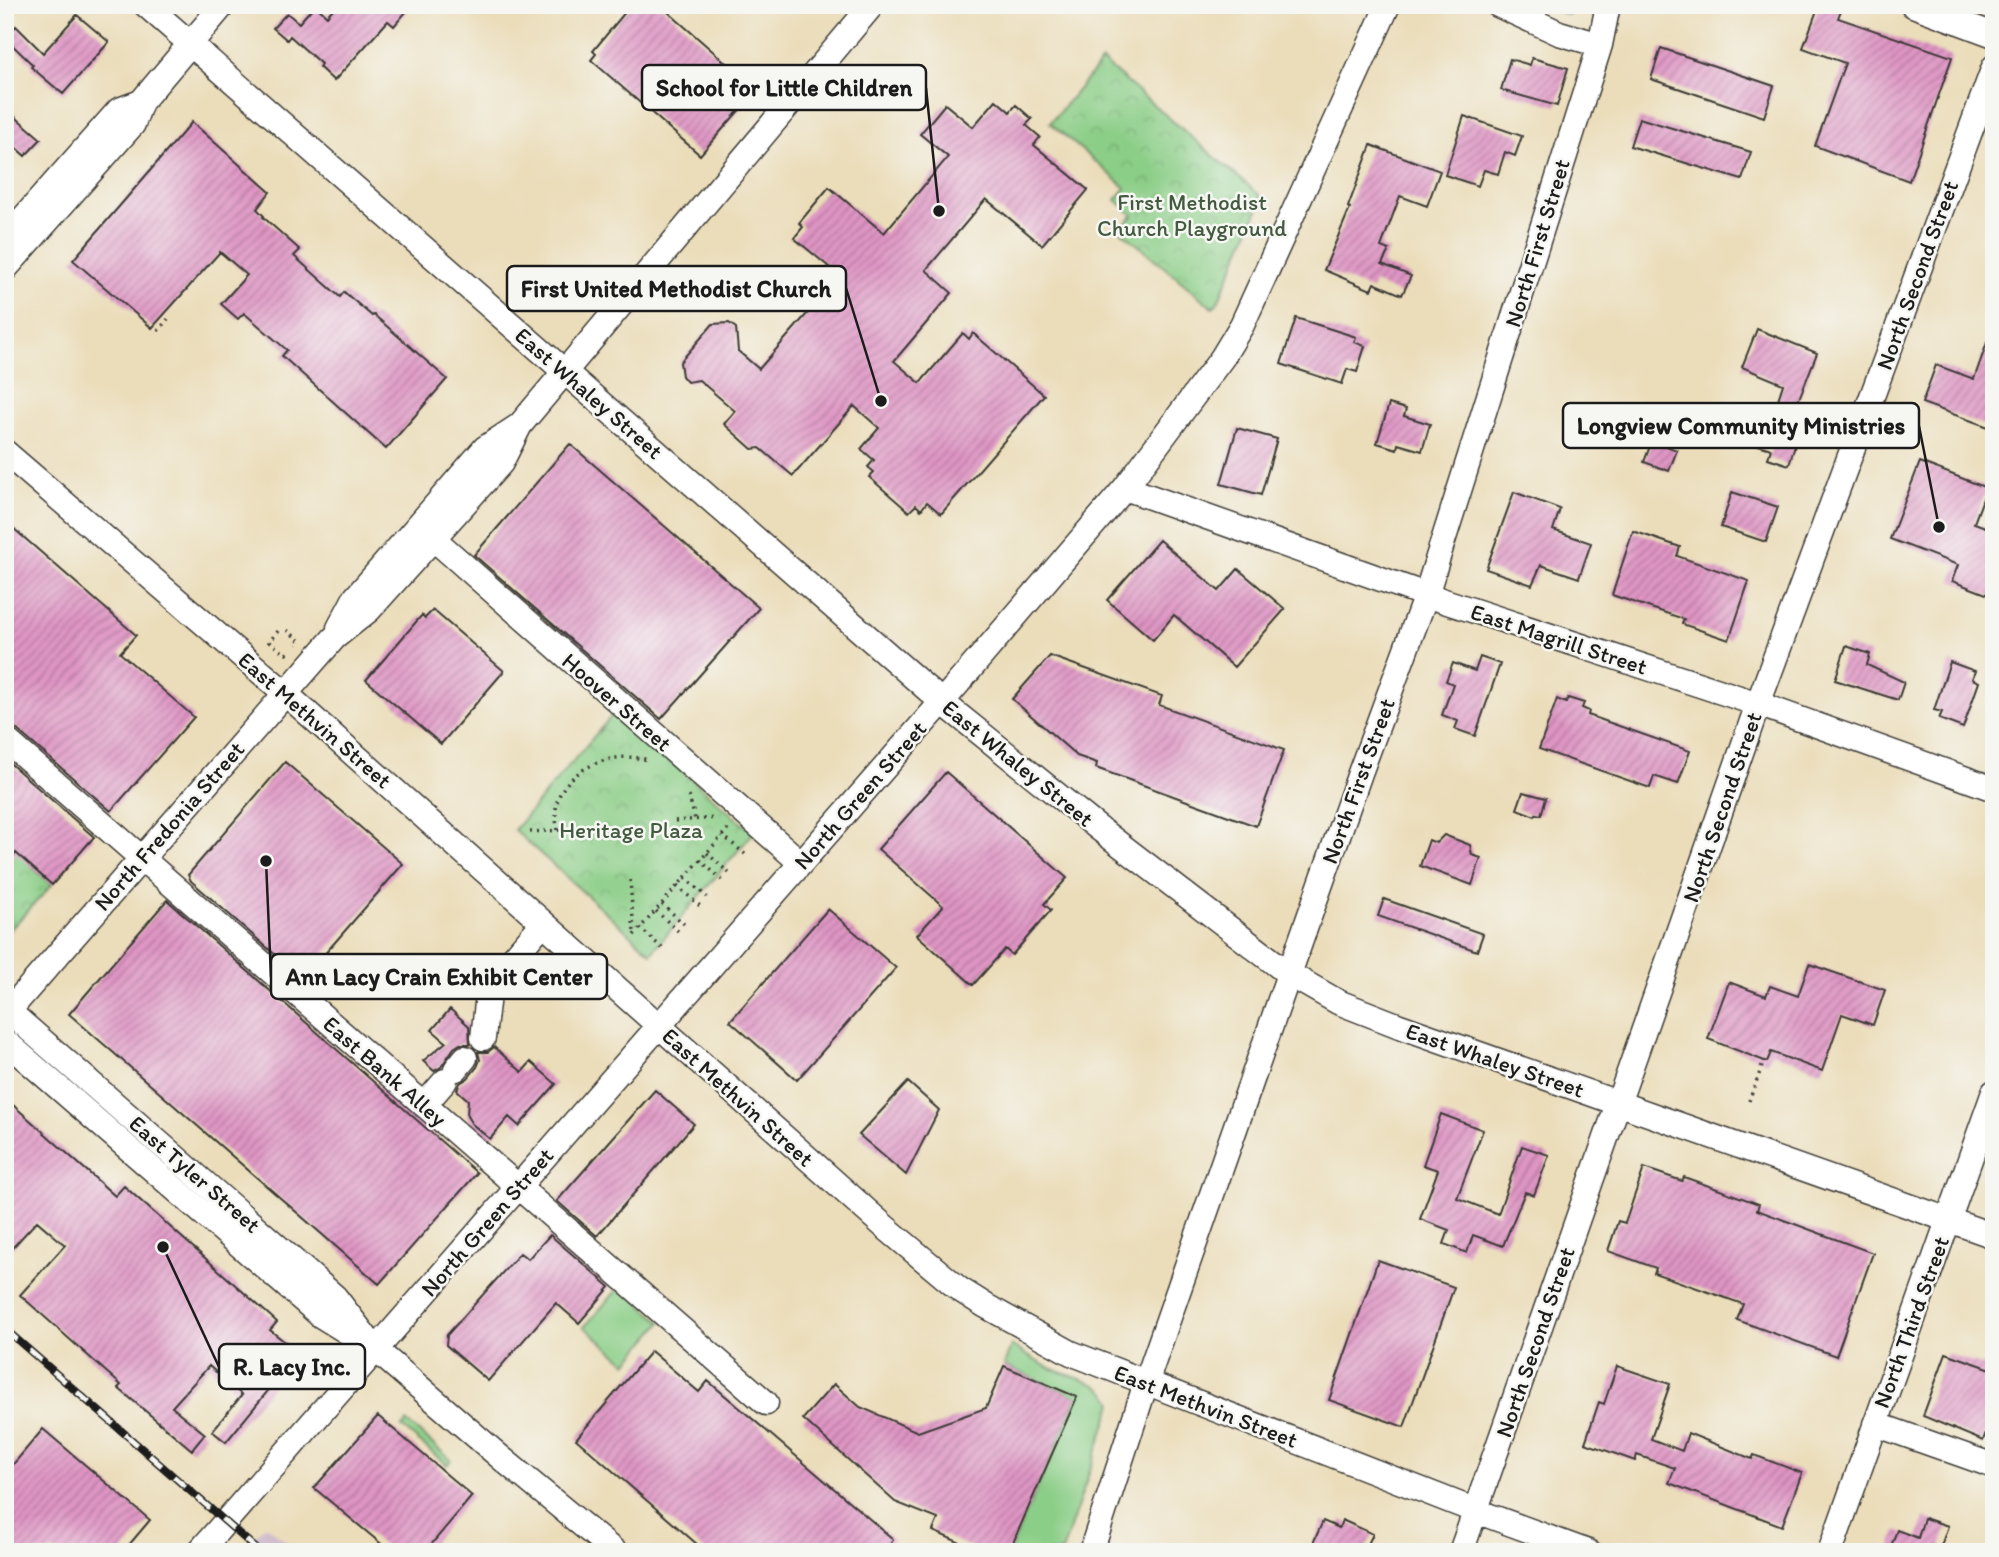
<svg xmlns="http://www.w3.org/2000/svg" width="1999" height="1557" font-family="Itim,sans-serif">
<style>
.railway{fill:#d0bdcd}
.green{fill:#8bce87;stroke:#547552;stroke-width:2}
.park{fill:url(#park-crowns);stroke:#547552;stroke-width:2}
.building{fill:url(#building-hatch)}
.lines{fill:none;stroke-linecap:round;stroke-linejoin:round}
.minor-casing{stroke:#3b3934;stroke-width:27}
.path{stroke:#3b3934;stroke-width:3.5;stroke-dasharray:2 5;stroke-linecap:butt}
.minor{stroke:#fff;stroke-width:24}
.rail-casing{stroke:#1c1c1c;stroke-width:8}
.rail{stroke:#f6f6f2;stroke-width:5;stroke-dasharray:16;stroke-linecap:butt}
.labels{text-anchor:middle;stroke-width:5;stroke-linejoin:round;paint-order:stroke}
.park-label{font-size:23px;fill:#435a41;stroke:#f6f6f2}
.street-label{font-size:23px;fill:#1c1c1c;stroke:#f6f6f2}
.leader{fill:none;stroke:#1c1c1c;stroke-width:2.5}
.callout-dot{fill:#1c1c1c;stroke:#f6f6f2;stroke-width:2.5}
.callout{fill:#f6f6f2;stroke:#1c1c1c;stroke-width:2.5}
.callout-label{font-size:24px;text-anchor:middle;font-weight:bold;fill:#1c1c1c}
</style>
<defs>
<pattern id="park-crowns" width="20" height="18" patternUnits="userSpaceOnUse" patternTransform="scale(1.75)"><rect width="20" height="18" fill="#8bce87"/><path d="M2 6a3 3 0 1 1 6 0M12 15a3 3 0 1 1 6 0" fill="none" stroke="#77b074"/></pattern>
<pattern id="building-hatch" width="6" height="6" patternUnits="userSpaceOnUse" patternTransform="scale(1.75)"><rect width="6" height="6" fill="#df95c4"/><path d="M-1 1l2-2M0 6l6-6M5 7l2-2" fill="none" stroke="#b4799e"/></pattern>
</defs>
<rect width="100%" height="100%" fill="#f6f6f2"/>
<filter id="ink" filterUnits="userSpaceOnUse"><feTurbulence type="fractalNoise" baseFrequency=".0143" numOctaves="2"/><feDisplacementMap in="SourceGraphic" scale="14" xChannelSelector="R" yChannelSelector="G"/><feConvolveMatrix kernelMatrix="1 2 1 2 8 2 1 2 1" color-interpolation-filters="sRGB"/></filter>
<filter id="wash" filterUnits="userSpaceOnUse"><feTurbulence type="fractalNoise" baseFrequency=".00686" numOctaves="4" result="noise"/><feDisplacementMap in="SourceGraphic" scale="28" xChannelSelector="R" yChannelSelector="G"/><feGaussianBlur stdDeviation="1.57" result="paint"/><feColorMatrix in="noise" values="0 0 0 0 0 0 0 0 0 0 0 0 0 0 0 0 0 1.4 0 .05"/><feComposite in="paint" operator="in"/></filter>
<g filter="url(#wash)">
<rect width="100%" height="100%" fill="#ebddba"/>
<!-- railway -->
<path class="railway" d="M265 1525 300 1552H245L243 1550Z"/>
<!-- green -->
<path class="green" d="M620 1287 662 1322 627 1363 584 1327Z
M1011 1345C1024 1353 1036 1362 1050 1368 1070 1377 1104 1381 1113 1403L1062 1552H1009L1077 1397 1004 1366Z
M407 1422 451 1460 447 1465 402 1427Z"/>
<!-- park -->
<path class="park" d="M1543 5H1582L1580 9 1567 15Z
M1102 61 1263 198 1218 302 1213 308 1120 230 1133 215 1116 200 1126 188 1050 123Z
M615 712 753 833 651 953 514 830Z
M5 847 19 848 33 868 52 885 5 935Z"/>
<g id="blocks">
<!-- building -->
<path class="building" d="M315 5 327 16 336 5H412L394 26 388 21 334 81 319 67 321 64 290 36 287 40 273 28 287 13 299 23Z
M631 5H660L757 90 700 155 591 60 596 54 593 51Z
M1819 5H1843L1838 18 1952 57 1909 181 1815 146 1845 63 1803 48Z
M77 15 109 42 63 94 31 67 33 65 5 38 16 26 43 53Z
M1661 48 1774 86 1764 117 1651 79Z
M1532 58 1568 68 1557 106 1501 90 1510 59 1530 65Z
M996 100 1010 112 1016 105 1032 119 1026 125 1040 137 1034 145 1088 190 1042 245 986 199 926 270 952 293 894 361 920 383 963 333 969 339 973 333 1044 395 941 514 927 502 921 510 916 505 909 512 869 477 874 472 868 467 874 460 861 449 879 428 854 406 793 476 760 448 752 449 724 424 735 411 699 380 687 382 682 376 680 362 713 324 729 323 736 328 738 351 759 369 840 276 794 238 803 227 799 223 829 187 884 233 948 157 920 134 945 104 973 127Z
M5 108 41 139 25 156 5 138Z
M1464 116 1522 136 1515 156 1505 152 1498 174 1484 170 1478 186 1445 175Z
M1639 118 1751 152 1742 180 1630 146Z
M192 122 270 192 257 209 264 216 263 217 300 250 294 256 340 297 344 292 372 316 374 315 447 379 386 449 282 356 287 350 244 313 238 319 221 304 247 275 220 252 152 328 73 260Z
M1371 145 1440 171 1427 206 1400 196 1381 247 1389 250 1382 264 1411 276 1402 295 1374 283 1371 290 1324 270 1350 208 1348 207Z
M1296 318 1356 337 1354 342 1365 346 1357 372 1347 369 1342 384 1281 364Z
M1757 329 1817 353 1793 414 1803 417 1789 465 1768 458 1771 449 1746 441 1752 423 1769 428 1783 384 1742 367Z
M1992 329H1994V429L1922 403 1936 365 1974 379Z
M1389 404 1406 409 1404 416 1430 424 1422 451 1398 444 1397 449 1377 443Z
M1237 428 1277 439 1261 495 1221 484Z
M1652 441 1677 450 1669 471 1644 462Z
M570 444 759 608 661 719 474 555Z
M1920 462 1987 488 1974 523 1994 530V597L1952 581 1958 565 1890 539Z
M1514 492 1560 509 1553 530 1591 543 1579 578 1541 565 1532 585 1486 569Z
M1732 492 1778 507 1766 542 1721 527Z
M5 521 136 635 120 653 194 717 111 811 15 728 5 724Z
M1633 531 1680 547 1677 556 1749 581 1729 640 1682 624 1684 619 1612 595Z
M1159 540 1219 591 1238 569 1285 609 1234 667 1174 615 1153 640 1107 600Z
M433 610 504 671 441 744 366 680 422 615 425 618Z
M1846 646 1870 654 1867 665 1904 682 1898 700 1835 680Z
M1050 656 1162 696 1159 705 1284 750 1256 826 1096 768 1097 763 1077 756 1012 699Z
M1480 657 1500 664 1475 736 1455 729 1458 721 1442 715 1453 684 1446 681 1453 663 1475 671Z
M1950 662 1975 671 1972 679 1979 682 1963 728 1939 719 1942 712 1934 710Z
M1568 698 1584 703 1582 708 1589 711 1588 715 1690 751 1678 784 1654 776 1650 788 1539 749 1557 699 1566 703Z
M5 759 94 837 52 885 16 853 5 865Z
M285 762 403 864 303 979 191 881 188 875Z
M946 772 1067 878 1044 904 1051 910 1012 955 1005 949 973 985 917 935 943 906 878 849Z
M1523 792 1546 798 1541 815 1536 814 1535 816 1517 809Z
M1444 835 1470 845 1472 855 1481 858 1472 885 1420 866 1429 840 1436 843Z
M1384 899 1483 934 1477 951 1378 916Z
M167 900 477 1173 379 1284 69 1014Z
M828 909 896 968 797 1080 730 1021Z
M1809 964 1885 990 1873 1025 1842 1014 1822 1071 1771 1052 1767 1062 1708 1039 1729 982 1766 996 1770 986 1798 996Z
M450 1009 469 1026 470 1044H460L454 1048 441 1067 434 1071 423 1061 446 1042 432 1030Z
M494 1047 522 1072 531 1062 556 1084 519 1126 509 1117 490 1139 472 1124 467 1116 468 1100 457 1090 460 1083 468 1078 477 1067 480 1060 478 1052H488Z
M908 1082 939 1110 906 1175 859 1135Z
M655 1090 694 1124 597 1236 557 1201Z
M13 1105 115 1196 124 1186 277 1322 270 1330 299 1353 226 1442 212 1431 242 1395 209 1366 172 1407 205 1434 192 1450 118 1388 121 1385 20 1295 65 1245 37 1221 5 1256V1114Z
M1441 1114 1483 1130 1457 1198 1498 1214 1522 1146 1549 1155 1534 1195 1525 1192 1503 1246 1473 1235 1467 1253 1444 1244 1449 1230 1420 1219 1438 1170 1423 1165Z
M1644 1168 1682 1181 1684 1177 1759 1204 1757 1210 1873 1253 1836 1356 1737 1320 1743 1304 1654 1273 1656 1268 1608 1251 1618 1221 1625 1223Z
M550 1235 610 1287 579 1323 556 1303 488 1381 446 1345 447 1335 520 1253 528 1259Z
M1378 1260 1454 1287 1404 1427 1329 1400Z
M651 1351 699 1392 708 1381 893 1539 887 1552H706L576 1439Z
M1946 1353 1994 1370V1410L1983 1441 1923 1416Z
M1004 1366 1077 1397 1009 1552H981L933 1531 938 1519 895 1502 803 1419 834 1384 860 1407 918 1432 986 1408Z
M1617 1366 1670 1384 1651 1439 1682 1451 1688 1433 1752 1459 1754 1455 1802 1473 1782 1526 1669 1483 1675 1468 1637 1455 1635 1461 1585 1443 1599 1402 1604 1404Z
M378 1416 472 1496 425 1552H391L314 1488Z
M43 1429 150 1520 123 1552H5V1474Z
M1924 1518 1948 1526 1941 1546 1950 1550V1552H1889L1897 1530 1918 1538Z
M1342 1520 1373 1534 1364 1552H1309L1323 1521 1339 1528Z"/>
</g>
</g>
<g filter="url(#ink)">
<use href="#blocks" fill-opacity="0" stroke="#3b3934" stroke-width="2"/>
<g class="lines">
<!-- minor casing -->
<g class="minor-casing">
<path id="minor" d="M146 5 942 702 1097 827 1289 974 1338 1002 1397 1025 1994 1236
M1498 5 1559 33 1600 45
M1913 5 1994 35
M5 239 119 110 141 102
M5 269 133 124 141 102 223 5
M5 452 285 693 885 1227 959 1289 986 1306 1071 1353 1476 1511 1588 1552
M1125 488 1426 595 1758 704 1994 789
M434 539 801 863
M339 628 355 598 485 448 520 425
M5 739 766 1403
M5 1008 335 1297 368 1340
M5 1015 334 638 369 610 501 463 520 425 872 5
M483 1038 489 986 543 923
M5 1041 320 1315 375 1349 500 1457 615 1552
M456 1069 465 1058
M424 1105 445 1081
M1875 1424 1994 1466
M199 1552 942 702 1125 488 1222 358 1242 325 1388 5
M1091 1552 1146 1383 1289 974 1360 773 1426 595 1600 45 1608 5
M1461 1552 1758 704 1994 67
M1830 1552 1994 1092"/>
</g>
<!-- path -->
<path class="path" d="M158 331 168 319
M287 630 300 641 297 644
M278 631 269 642 286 654 290 652
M689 796 695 819
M675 821 716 818
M557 830C556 817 554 804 561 792 577 764 618 751 648 760
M530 832 577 829
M722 835 745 854
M707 853 729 873
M700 860 722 880
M685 878 707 897
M630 880 634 933
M677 886 700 906
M662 904 684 924
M656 911 678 931
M640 928 663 949
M634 935 728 829
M1749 1101 1764 1061"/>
<!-- minor -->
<use href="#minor" class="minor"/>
<!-- rail casing -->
<g class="rail-casing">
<path id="rail" d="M5 1329 260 1552"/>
</g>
<!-- rail -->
<use href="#rail" class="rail"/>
</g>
</g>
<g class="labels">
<!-- park labels -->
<g class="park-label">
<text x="1192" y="210">First Methodist<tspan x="1192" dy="26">Church Playground</tspan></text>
<text x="631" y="838">Heritage Plaza</text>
</g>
<!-- street labels -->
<g class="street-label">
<text transform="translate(1537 243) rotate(-73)" y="8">North First Street</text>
<text transform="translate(1917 275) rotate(-70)" y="8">North Second Street</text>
<text transform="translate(589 393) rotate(41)" y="8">East Whaley Street</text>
<text transform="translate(1559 639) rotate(18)" y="8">East Magrill Street</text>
<text transform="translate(617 702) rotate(41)" y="8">Hoover Street</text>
<text transform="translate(315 720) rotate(41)" y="8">East Methvin Street</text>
<text transform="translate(1018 763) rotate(39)" y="8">East Whaley Street</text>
<text transform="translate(1358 781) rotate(-70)" y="8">North First Street</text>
<text transform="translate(860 795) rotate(-49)" y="8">North Green Street</text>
<text transform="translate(1722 807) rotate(-71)" y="8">North Second Street</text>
<text transform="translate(169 826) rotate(-49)" y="8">North Fredonia Street</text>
<text transform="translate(1495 1060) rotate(19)" y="8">East Whaley Street</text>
<text transform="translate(385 1071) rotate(41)" y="8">East Bank Alley</text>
<text transform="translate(738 1097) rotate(42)" y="8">East Methvin Street</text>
<text transform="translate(195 1174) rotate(41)" y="8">East Tyler Street</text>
<text transform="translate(487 1222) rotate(-49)" y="8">North Green Street</text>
<text transform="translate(1911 1322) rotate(-70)" y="8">North Third Street</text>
<text transform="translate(1535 1342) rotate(-71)" y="8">North Second Street</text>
<text transform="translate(1206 1406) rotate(21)" y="8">East Methvin Street</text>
</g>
</g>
<!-- callouts -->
<path class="leader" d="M939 211L926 88M881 401L846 288M1939 527L1919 426M266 861L271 977M163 1247L219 1367"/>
<g class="callout-dot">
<circle cx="939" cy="211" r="7"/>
<circle cx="881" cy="401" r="7"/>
<circle cx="1939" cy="527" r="7"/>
<circle cx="266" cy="861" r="7"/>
<circle cx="163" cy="1247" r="7"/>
</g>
<g class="callout">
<rect x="642" y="65" width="284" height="45" rx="7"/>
<rect x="507" y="266" width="339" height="45" rx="7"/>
<rect x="1563" y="403" width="356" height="45" rx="7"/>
<rect x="271" y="954" width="336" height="45" rx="7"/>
<rect x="219" y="1344" width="146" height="45" rx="7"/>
</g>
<g class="callout-label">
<text x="784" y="96">School for Little Children</text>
<text x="676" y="297">First United Methodist Church</text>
<text x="1741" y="434">Longview Community Ministries</text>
<text x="439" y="985">Ann Lacy Crain Exhibit Center</text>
<text x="292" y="1375">R. Lacy Inc.</text>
</g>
<!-- margin -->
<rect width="1999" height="1557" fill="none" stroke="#f6f6f2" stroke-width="28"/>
</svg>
